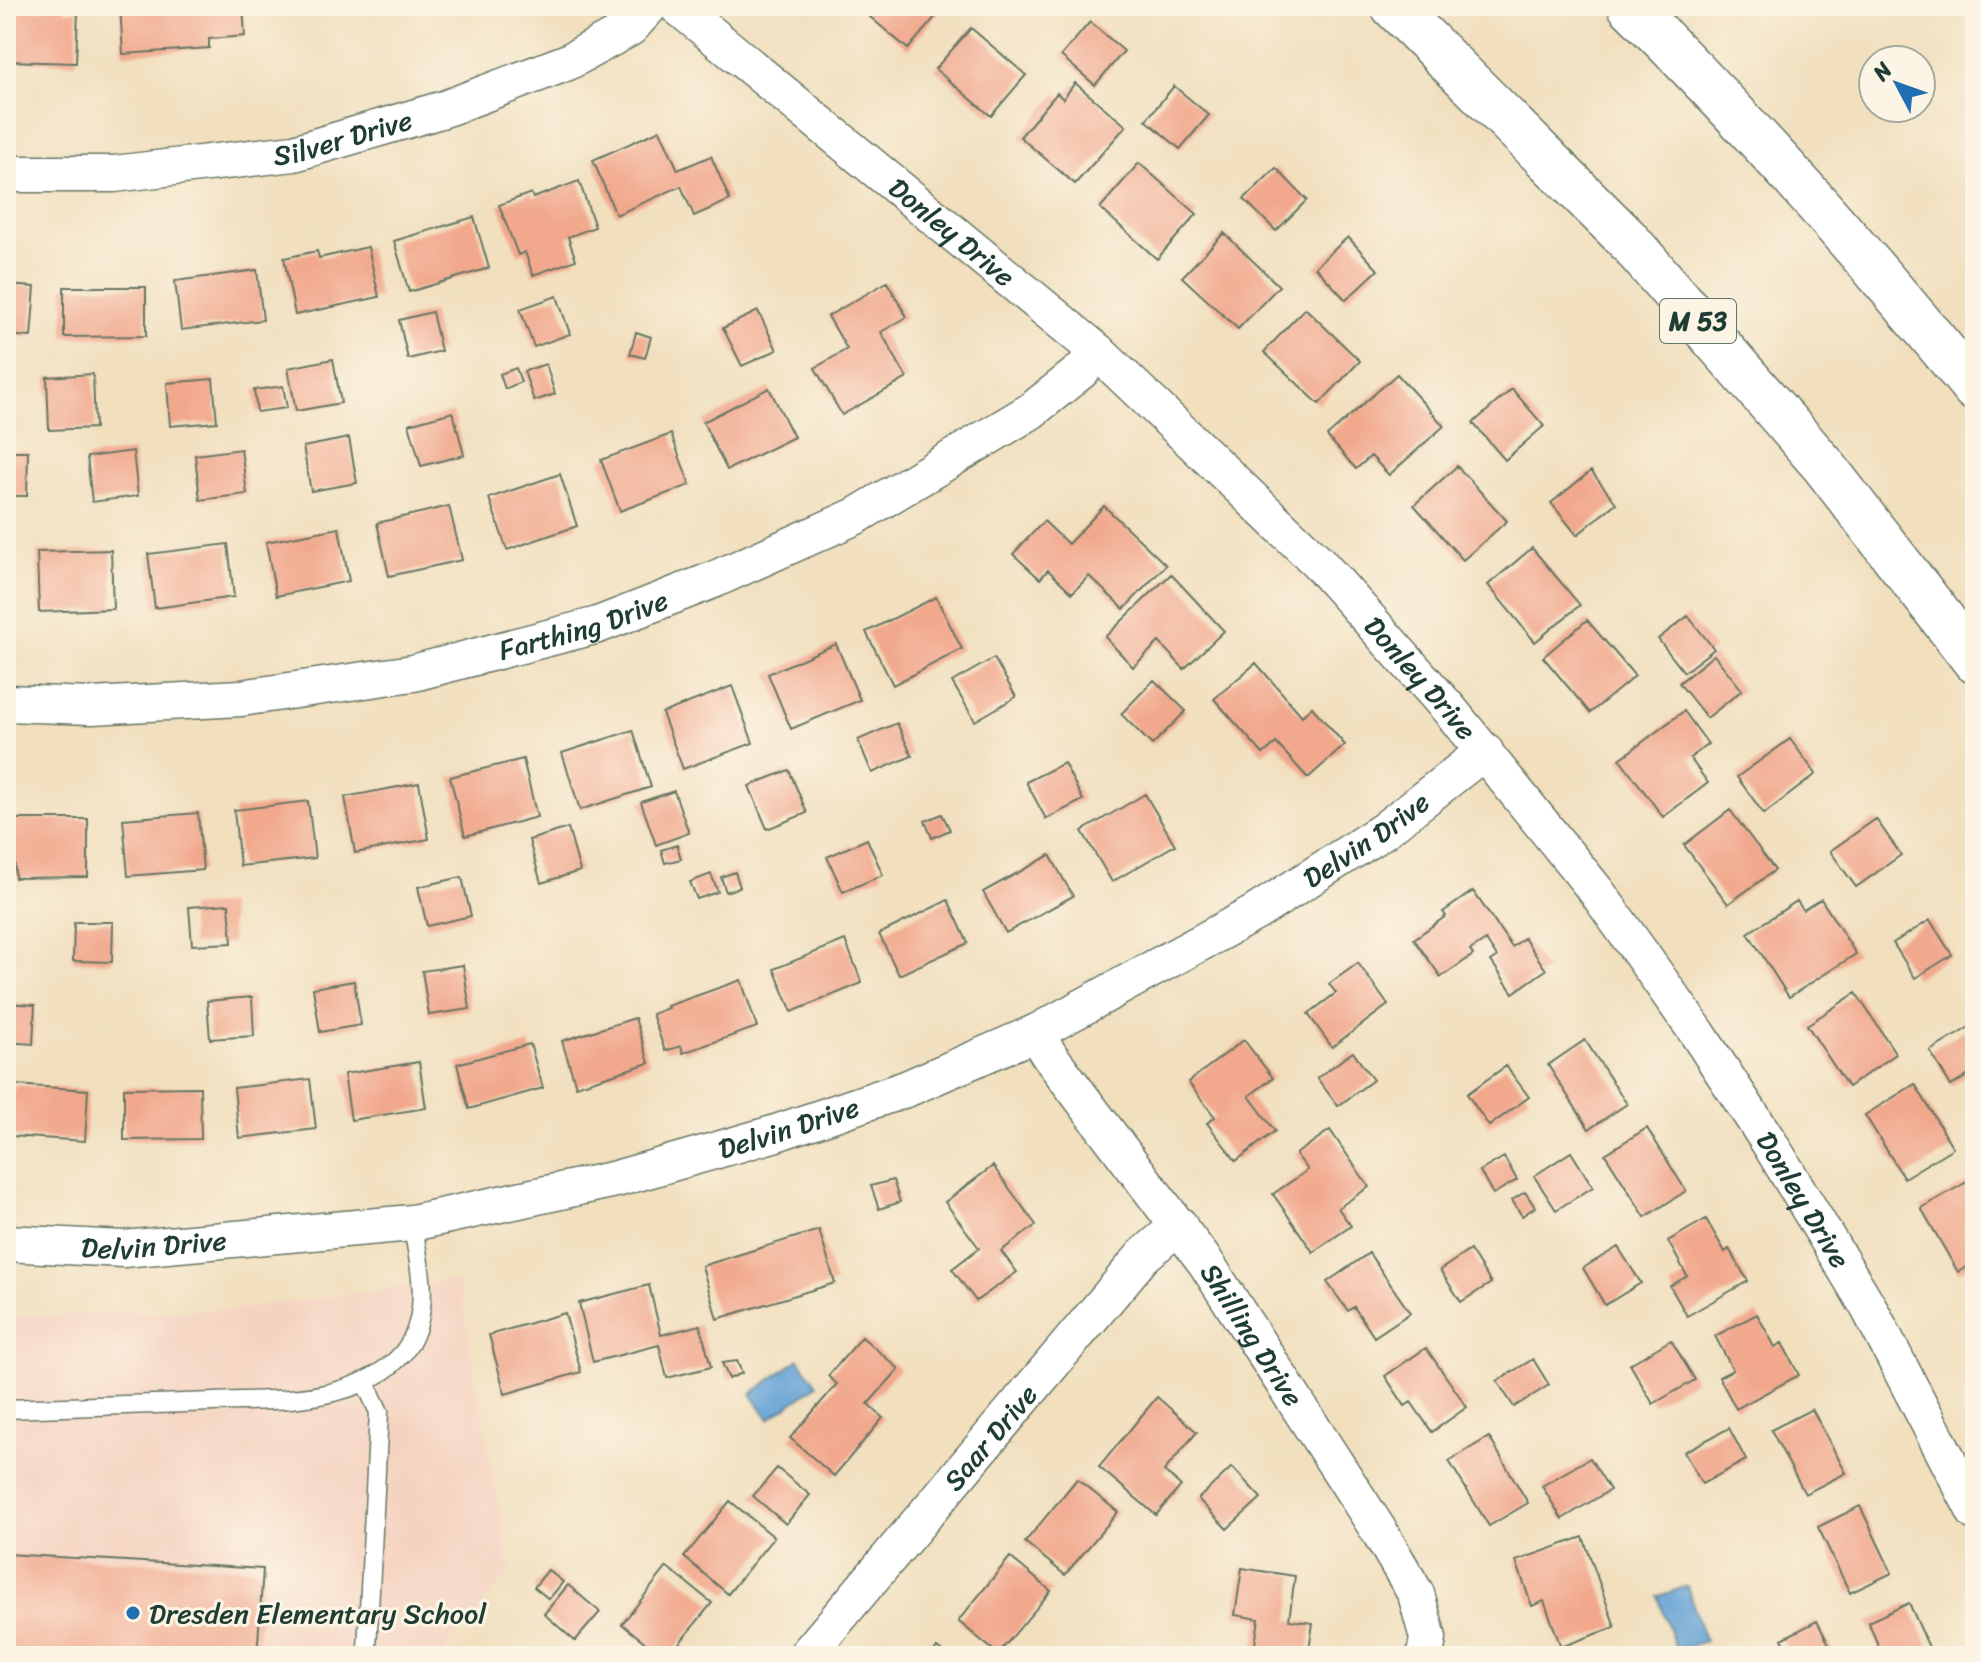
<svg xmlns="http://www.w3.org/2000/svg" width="1981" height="1662" font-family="Sriracha,sans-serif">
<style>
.built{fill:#f5d3c1}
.water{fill:#65a3d6;stroke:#427085;stroke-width:2}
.building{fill:#f1a88d}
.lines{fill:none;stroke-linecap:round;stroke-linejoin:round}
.service-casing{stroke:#687664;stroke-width:21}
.minor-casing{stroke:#687664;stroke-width:39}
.motorway-casing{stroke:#687664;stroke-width:47}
.service{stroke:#fff;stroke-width:18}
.minor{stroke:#fff;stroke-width:36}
.motorway{stroke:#fff;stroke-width:44}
.poi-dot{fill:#1f6fb2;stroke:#fcf5e5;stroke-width:3}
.labels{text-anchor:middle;stroke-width:6;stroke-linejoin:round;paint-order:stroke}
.shield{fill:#fcf5e5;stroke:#617469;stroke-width:2}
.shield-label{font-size:26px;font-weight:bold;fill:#1f3d34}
.street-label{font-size:28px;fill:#1f3d34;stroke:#fcf5e5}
.poi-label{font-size:28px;fill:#1f3d34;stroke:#fcf5e5;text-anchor:start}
</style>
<rect width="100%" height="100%" fill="#fcf5e5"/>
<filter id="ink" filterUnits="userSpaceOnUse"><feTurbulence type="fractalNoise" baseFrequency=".0125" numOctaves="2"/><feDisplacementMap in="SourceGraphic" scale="16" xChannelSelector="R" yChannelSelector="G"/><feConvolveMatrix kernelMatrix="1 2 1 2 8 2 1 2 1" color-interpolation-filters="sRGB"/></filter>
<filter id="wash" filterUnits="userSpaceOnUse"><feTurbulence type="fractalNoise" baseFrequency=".006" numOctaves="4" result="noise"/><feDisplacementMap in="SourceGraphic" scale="32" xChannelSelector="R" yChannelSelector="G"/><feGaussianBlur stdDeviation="1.8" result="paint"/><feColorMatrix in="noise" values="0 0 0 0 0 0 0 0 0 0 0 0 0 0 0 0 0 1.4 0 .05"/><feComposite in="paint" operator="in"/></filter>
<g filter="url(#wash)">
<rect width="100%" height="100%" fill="#f1dfbe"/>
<!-- built -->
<path class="built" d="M458 1280 511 1571 441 1656H6V1317L235 1309Z"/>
<!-- water -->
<path class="water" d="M799 1359 817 1385 769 1419 751 1394Z
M1687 1586 1705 1641 1676 1650 1658 1596Z"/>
<g id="blocks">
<!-- building -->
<path class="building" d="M45 6H65V11H78L76 63 6 61V9L45 10Z
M120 6H243L245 36 209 39V48L123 54Z
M857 6H940L943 8 908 49Z
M1090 22 1124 51 1095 85 1061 56Z
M971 28 1026 75 991 116 935 69Z
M1075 83 1126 126 1075 184 1020 137 1057 93 1063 99Z
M1174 86 1209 115 1180 149 1146 120Z
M660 130 678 170 711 156 730 200 694 216 681 186 616 215 593 160Z
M1139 163 1197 214 1157 259 1100 208Z
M1276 168 1307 200 1276 231 1244 199Z
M579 181 595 227 568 237 576 260 533 275 525 252 518 255 499 205 531 193 533 198Z
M474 217 489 268 409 292 394 241Z
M1224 233 1279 286 1238 329 1182 277Z
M1348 237 1378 270 1346 300 1315 267Z
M368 247 379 297 295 315 284 258 317 251 319 258Z
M257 270 263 320 181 330 175 281Z
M887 282 907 317 881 332 907 378 842 415 815 368 847 349 828 316Z
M6 285 35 287 31 337 6 335Z
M64 287H146V336L64 337Z
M557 296 570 334 534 347 520 309Z
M1305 308 1360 361 1319 404 1264 352Z
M758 311 777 350 742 366 723 328Z
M432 312 441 351 408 359 399 320Z
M636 332 651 337 645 358 630 354Z
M333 359 341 403 296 411 288 368Z
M546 364 555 394 534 401 524 371Z
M516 368 521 382 505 389 500 374Z
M93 374 95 428 49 430 47 377Z
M1397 374 1444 426 1389 475 1371 456 1356 469 1327 436Z
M213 379 217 422 170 426 167 383Z
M283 386 287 408 257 412 254 390Z
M769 388 794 437 727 470 703 422Z
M1512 389 1544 426 1505 460 1473 423Z
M453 412 464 455 421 466 409 424Z
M671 434 690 485 620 511 601 460Z
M349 438 357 483 311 491 303 447Z
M241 449 247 494 200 500 195 455Z
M6 451H28L27 496H6Z
M133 451 138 496 92 502 87 457Z
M1457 466 1507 521 1463 560 1414 505Z
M1591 471 1616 503 1577 535 1551 503Z
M560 474 577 526 507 550 489 498Z
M449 506 462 560 389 576 377 523Z
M1104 506 1166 565 1124 609 1089 576 1072 593 1048 570 1040 579 1013 554 1044 521 1068 544Z
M339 528 349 581 276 596 266 542Z
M228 544 234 597 155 608 148 554Z
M1532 548 1580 605 1535 642 1488 585Z
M111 550 113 609 39 612 37 552Z
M1171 574 1224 631 1184 669 1159 642 1133 667 1105 637Z
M936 597 962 649 893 685 866 632Z
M1688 616 1714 649 1684 672 1658 639Z
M1587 620 1635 676 1590 713 1543 657Z
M836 644 860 700 791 729 768 674Z
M1714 655 1742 690 1707 718 1679 683Z
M994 658 1016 697 975 721 952 682Z
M1256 663 1302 716 1312 707 1345 745 1308 778 1276 743 1263 754 1214 699Z
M1154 680 1186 711 1152 745 1121 714Z
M732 686 753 743 683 769 662 713Z
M1684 711 1708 744 1690 758 1708 783 1663 817 1620 759Z
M897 723 912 756 872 773 858 740Z
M633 730 651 787 580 810 562 753Z
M1790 739 1816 774 1764 814 1737 777Z
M523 759 537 817 465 836 450 777Z
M1064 763 1083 800 1046 819 1026 782Z
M789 770 807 813 767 829 749 786Z
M419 783 429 839 355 853 345 797Z
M674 791 689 833 656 845 641 802Z
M1145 794 1175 845 1112 882 1082 831Z
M308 801 315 858 240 866 234 810Z
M1730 810 1775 870 1728 904 1684 845Z
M198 813 203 870 128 876 123 819Z
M942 814 950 830 932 838 925 821Z
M14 819H88V877L15 878Z
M1876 819 1901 855 1856 887 1830 851Z
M568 828 580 871 541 883 529 840Z
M867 839 883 875 843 892 827 857Z
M677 845 681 859 665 863 661 850Z
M1050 855 1073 896 1006 933 983 892Z
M735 872 740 887 726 892 721 877Z
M711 874 718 892 697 899 690 882Z
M462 877 471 916 427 926 418 887Z
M1473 891 1512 947 1524 938 1546 970 1513 993 1491 961 1497 957 1486 940 1470 950 1473 955 1441 977 1414 939 1446 916 1443 912Z
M1821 899 1856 954 1789 997 1748 933 1797 901 1803 910Z
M948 900 968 943 899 975 879 934Z
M229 904 232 943 192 945 189 907Z
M1930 920 1952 955 1915 978 1893 943Z
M74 922H113L112 962 73 961Z
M845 940 862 983 792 1012 774 969Z
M1358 963 1388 1005 1332 1047 1308 1014 1336 993 1329 984Z
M463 965 470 1009 429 1015 422 971Z
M741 980 757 1027 683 1053 681 1046 665 1051 652 1014 668 1008 667 1006Z
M354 981 361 1025 320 1032 313 988Z
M1856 993 1896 1054 1848 1087 1807 1025Z
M252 997 254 1036 210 1039 207 1001Z
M6 1003 35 1005 33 1044 6 1042Z
M635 1018 649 1063 576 1086 562 1041Z
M1971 1026 1975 1032V1071L1951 1086 1930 1051Z
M1244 1040 1273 1078 1249 1096 1275 1131 1236 1161 1207 1123 1215 1117 1188 1082Z
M1585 1040 1627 1104 1589 1129 1548 1065Z
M530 1044 543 1088 469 1109 457 1064Z
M1353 1052 1373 1080 1338 1106 1317 1078Z
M419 1062 426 1108 351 1120 344 1074Z
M1506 1066 1529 1097 1489 1126 1467 1094Z
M310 1079 316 1129 239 1138 234 1088Z
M1915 1084 1953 1148 1904 1178 1865 1115Z
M14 1085 88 1090 85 1141 11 1136Z
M200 1087 201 1139 124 1140V1088Z
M1647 1128 1686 1191 1645 1217 1605 1154Z
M1330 1130 1369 1187 1338 1208 1351 1226 1313 1252 1273 1194 1308 1170 1296 1154Z
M1571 1152 1593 1187 1556 1210 1534 1176Z
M1504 1157 1517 1180 1493 1194 1480 1171Z
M993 1166 1036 1225 1001 1251 1017 1272 976 1301 952 1269 979 1248 945 1202Z
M1972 1179 1975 1184V1262L1958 1272 1921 1208Z
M893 1180 900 1202 879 1209 871 1186Z
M1525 1192 1535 1207 1522 1216 1512 1200Z
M1706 1219 1725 1252 1729 1249 1748 1281 1687 1316 1670 1286 1687 1276 1668 1241Z
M819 1230 835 1283 717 1319 702 1266Z
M1618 1247 1641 1283 1605 1305 1583 1268Z
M1470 1250 1491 1283 1461 1302 1440 1270Z
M1369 1253 1410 1313 1374 1337 1354 1307 1348 1311 1327 1282Z
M649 1285 661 1335 700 1325 711 1367 667 1378 659 1345 593 1362 579 1303Z
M565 1313 581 1372 505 1394 489 1335Z
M1757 1314 1775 1347 1782 1343 1799 1375 1736 1409 1719 1377 1733 1370 1715 1336Z
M862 1337 899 1369 868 1404 883 1418 834 1476 790 1438 837 1384 828 1376Z
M1671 1340 1695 1380 1653 1404 1630 1364Z
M1426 1348 1467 1407 1432 1432 1411 1402 1405 1406 1385 1376Z
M1533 1359 1549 1385 1514 1407 1497 1381Z
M737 1361 742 1373 729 1379 722 1363Z
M1157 1397 1197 1432 1164 1471 1181 1486 1156 1515 1099 1467Z
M1812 1409 1846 1473 1805 1494 1771 1430Z
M1729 1428 1746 1460 1702 1484 1684 1452Z
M1489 1437 1528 1503 1489 1526 1449 1461Z
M1590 1458 1610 1490 1562 1519 1542 1486Z
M1232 1467 1261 1498 1227 1529 1198 1499Z
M777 1468 810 1495 786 1524 753 1496Z
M1077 1479 1118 1512 1065 1575 1025 1542Z
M730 1501 774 1537 728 1594 684 1557Z
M1860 1506 1892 1573 1850 1593 1818 1527Z
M1583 1537 1615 1627 1561 1647 1544 1601 1532 1606 1516 1561Z
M6 1554 263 1569 257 1656H6Z
M1010 1557 1051 1591 998 1654 958 1621Z
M667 1567 712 1603 669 1656H662L622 1624Z
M1242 1568 1295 1576 1289 1620 1313 1623 1308 1656H1253L1259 1619 1235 1615Z
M548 1570 563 1582 549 1599 534 1587Z
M568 1585 600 1612 575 1641 544 1614Z
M1909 1603 1933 1656H1883L1868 1622Z
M1817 1621 1835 1656H1791L1782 1639Z
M937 1648 948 1656H931Z"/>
</g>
</g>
<g filter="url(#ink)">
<use href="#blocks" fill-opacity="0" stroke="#687664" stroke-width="2"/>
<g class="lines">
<!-- service casing -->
<g class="service-casing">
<path id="service" d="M365 1382 379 1412 367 1649
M6 1409C75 1407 144 1404 214 1402 255 1400 301 1402 341 1390 367 1383 396 1367 410 1343 431 1306 419 1262 412 1223"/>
</g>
<!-- minor casing -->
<g class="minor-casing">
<g id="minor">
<path id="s1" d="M677 6 1098 352 1318 562 1449 709 1597 892 1698 1034 1770 1144 1869 1308 1975 1512"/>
<path id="s2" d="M6 174H114L294 153 444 109 568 62 630 28 650 6"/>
<path id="s3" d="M6 703 92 706 241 698 413 673 598 625 713 580 856 516 1031 411 1081 371 1098 352"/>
<path id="s4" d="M1035 1033 1049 1055 1206 1263 1379 1531 1416 1594 1428 1638 1425 1656"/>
<path id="s5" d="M6 1243 123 1249 412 1223 616 1179 773 1134 906 1089 1035 1033 1255 913 1383 831 1485 751"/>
<path id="s6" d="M806 1656 1143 1256 1179 1225"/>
</g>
</g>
<!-- motorway casing -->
<g class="motorway-casing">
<path id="motorway" d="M1393 6 1626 238 1824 466 1975 661
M1630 6C1752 127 1866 256 1975 389"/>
</g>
<!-- service -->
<use href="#service" class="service"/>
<!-- minor -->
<use href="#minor" class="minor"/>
<!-- motorway -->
<use href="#motorway" class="motorway"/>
</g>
</g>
<!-- markers -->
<circle class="poi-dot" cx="133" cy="1613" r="8"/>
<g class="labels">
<!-- shield labels -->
<rect class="shield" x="1660" y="299" width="76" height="44" rx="6"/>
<g class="shield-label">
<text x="1698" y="330">M 53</text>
</g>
<!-- street labels -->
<g class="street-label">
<text dy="10" stroke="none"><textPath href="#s2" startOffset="340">Silver Drive</textPath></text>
<text dy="10" stroke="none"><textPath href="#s1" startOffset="356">Donley Drive</textPath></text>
<text dy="10" stroke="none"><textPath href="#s3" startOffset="586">Farthing Drive</textPath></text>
<text dy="10" stroke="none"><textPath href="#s1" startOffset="1004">Donley Drive</textPath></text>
<text dy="10" stroke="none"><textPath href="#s5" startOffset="1444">Delvin Drive</textPath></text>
<text dy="10" stroke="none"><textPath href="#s5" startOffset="796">Delvin Drive</textPath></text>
<text dy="10" stroke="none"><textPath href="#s1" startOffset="1652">Donley Drive</textPath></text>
<text dy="10" stroke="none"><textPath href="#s5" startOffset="148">Delvin Drive</textPath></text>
<text dy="10" stroke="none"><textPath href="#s4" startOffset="372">Shilling Drive</textPath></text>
<text dy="10" stroke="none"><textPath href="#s6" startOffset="286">Saar Drive</textPath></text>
</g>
<!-- poi labels -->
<g class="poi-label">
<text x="149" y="1623">Dresden Elementary School</text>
</g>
</g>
<!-- margin -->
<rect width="1981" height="1662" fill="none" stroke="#fcf5e5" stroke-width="32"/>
<!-- north arrow -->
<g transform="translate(1897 84) rotate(311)"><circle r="38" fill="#fcf5e5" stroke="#a4ab9e" stroke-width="2"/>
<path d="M0-6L14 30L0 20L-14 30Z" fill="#1f6fb2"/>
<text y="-12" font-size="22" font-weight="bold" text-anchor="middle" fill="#1f3d34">N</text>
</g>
</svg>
